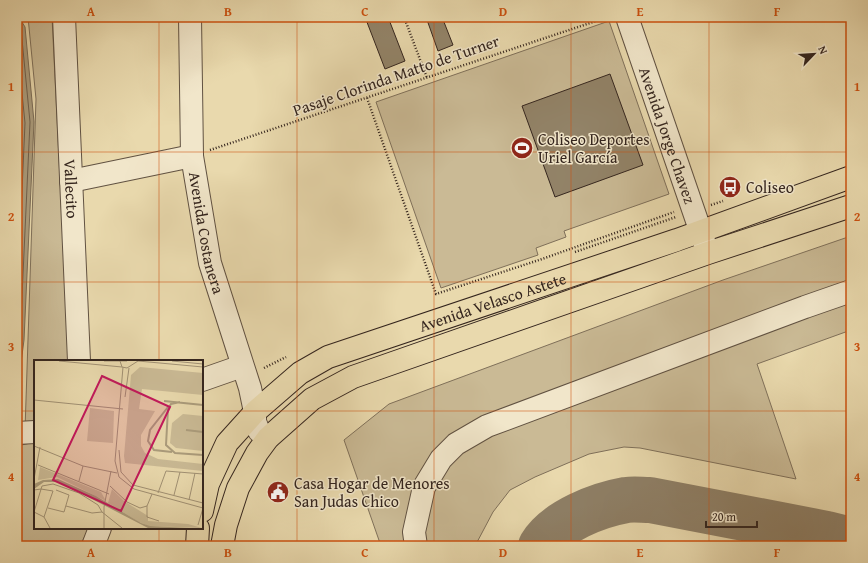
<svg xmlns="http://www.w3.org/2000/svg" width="868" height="563" font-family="'Gentium Book Plus',serif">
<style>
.green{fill:#caba95;stroke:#7f705a}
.water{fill:#ab9c7c;stroke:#7b6c56}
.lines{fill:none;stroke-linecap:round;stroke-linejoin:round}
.shore{stroke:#70604d;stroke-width:1}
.taxiway{stroke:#8e7f66;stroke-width:46}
.building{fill:#928368;stroke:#34251e}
.minor-casing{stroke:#615242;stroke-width:24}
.highway-casing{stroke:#34251e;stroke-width:24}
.path{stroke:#34251e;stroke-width:2.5;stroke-dasharray:1 2;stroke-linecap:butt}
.minor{stroke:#f1e6ca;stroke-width:22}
.highway{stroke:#e9d9ad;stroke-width:22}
.grid{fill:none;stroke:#cd510f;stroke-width:1;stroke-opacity:0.55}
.labels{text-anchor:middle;stroke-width:3;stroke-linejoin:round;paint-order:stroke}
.street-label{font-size:16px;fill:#34251e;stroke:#f1e6ca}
.poi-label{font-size:16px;fill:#34251e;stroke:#f1e6ca;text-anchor:start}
.inset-river{fill:none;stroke:#ab9c7c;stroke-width:2}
.inset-road{fill:none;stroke:#a19174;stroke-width:1}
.view{fill:#c2185b;fill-opacity:0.15;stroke:#c2185b;stroke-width:2}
.inset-edge{fill:none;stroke:#34251e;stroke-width:2}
.neatline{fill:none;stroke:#cd510f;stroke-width:1.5}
.grid-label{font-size:13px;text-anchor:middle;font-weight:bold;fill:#cd510f}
</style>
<rect width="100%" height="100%" fill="#e9d9ad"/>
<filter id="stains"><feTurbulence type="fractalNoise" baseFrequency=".005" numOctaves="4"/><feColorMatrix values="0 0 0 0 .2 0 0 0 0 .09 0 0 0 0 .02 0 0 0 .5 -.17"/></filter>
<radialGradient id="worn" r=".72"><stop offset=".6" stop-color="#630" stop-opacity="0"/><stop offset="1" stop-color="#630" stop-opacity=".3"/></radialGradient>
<!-- green -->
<path class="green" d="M28 17H52L69 361H35V421L25 430 36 99Z
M609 21 669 194 564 231 566 237 536 248 538 255 441 288 376 102Z
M851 236V330L757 364 796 479 640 448 624 447 589 454 535 477 510 490 493 512 475 546H381L344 440 389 404 723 280Z
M35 442V528H89L80 546H17V446Z"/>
<!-- water -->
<path class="water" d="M17 17H19L25 27 34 122 24 340 17 393Z"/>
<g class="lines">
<!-- shore -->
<path class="shore" d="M17 22 21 29 30 122 20 340 17 364
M17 43 25 123 17 303
M17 105 19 123 17 164"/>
<!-- taxiway -->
<path class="taxiway" d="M541 546C556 521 598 505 626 500 634 499 642 500 650 500L827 534 851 540"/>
</g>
<!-- building -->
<path class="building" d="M365 17H388L405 61 385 69Z
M426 17H442L453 45 438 51Z
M610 74 643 165 555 197 522 106Z"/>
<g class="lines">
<!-- minor casing -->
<g class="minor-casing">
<g id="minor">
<path id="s1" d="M64 17 79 361"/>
<path id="s2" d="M190 17 192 156 210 263 250 388 255 412V422L259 431 268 438"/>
<path id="s3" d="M627 17 707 250"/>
<path d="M71 181 192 156"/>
<path d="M202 380 242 366"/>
<path d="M17 433 35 432"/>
<path d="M93 546 100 528"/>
<path d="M416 546 414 532 424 487 441 459 456 444 487 426 805 307 851 291"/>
</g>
</g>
<!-- highway casing -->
<g class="highway-casing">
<g id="highway">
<path id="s4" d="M202 511 208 484 227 443 255 412 300 373 328 357 677 240 851 177"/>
<path d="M197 546 198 528"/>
<path d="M222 546 226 525 238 488 257 453 268 438 312 399 353 377 708 253 851 206"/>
</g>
</g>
<!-- path -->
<path class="path" d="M404 17 427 78
M367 98 436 294 542 259 674 212
M210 150 608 17
M711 205 723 201
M575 252 676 217
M264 368 286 357"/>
<!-- minor -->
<use href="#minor" class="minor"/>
<!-- highway -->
<use href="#highway" class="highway"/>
</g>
<!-- grid -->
<path class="grid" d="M159 17V361M297 17V546M434 17V546M571 17V546M709 17V546M17 152H851M17 282H851M17 411H35M202 411H851M159 528V546"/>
<!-- icons -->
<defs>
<g id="stadium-disc" transform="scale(1.15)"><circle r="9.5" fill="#8f2418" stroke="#f1e6ca"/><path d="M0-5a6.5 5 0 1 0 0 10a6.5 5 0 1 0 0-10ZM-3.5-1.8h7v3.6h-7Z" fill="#fff"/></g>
<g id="bus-disc" transform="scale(1.15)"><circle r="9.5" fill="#8f2418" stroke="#f1e6ca"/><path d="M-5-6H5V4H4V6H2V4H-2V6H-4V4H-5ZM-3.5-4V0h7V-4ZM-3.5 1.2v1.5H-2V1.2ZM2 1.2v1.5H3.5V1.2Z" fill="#fff"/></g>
<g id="civic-disc" transform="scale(1.15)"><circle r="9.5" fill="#8f2418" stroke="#f1e6ca"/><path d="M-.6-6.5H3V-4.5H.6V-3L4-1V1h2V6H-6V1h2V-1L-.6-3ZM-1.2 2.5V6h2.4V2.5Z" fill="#fff"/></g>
</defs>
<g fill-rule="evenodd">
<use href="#stadium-disc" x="522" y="148"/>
<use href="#bus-disc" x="730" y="187"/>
<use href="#civic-disc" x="278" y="492"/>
</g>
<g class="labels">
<!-- street labels -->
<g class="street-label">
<text transform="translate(396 75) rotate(-19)" y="6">Pasaje Clorinda Matto de Turner</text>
<text dy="6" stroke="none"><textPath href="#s3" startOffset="125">Avenida Jorge Chavez</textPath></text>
<text dy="6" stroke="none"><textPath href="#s1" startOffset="172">Vallecito</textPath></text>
<text dy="6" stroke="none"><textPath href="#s2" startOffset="217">Avenida Costanera</textPath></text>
<text dy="6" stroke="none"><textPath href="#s4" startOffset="380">Avenida Velasco Astete</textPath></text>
</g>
<!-- poi labels -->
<g class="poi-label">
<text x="538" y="145">Coliseo Deportes<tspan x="538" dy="18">Uriel García</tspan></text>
<text x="746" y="193">Coliseo</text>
<text x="294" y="489">Casa Hogar de Menores<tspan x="294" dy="18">San Judas Chico</tspan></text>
</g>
</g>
<!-- overview -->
<g transform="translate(34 360)">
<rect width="169" height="169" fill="#e9d9ad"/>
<path d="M106 7 169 13V35L108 29 105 49 121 51 107 75V86L111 93 124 99 169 104V111L91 103 90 96 97 15ZM56 48 80 51 79 83 53 81ZM149 54 169 56V91L142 88 136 83 138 63ZM6 107 67 132 72 141 23 117 4 120ZM78 129 90 141 114 156V161L154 164 168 168 115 166 105 162 74 143Z" fill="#caba95"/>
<path d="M24 119 62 136 107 163 116 166 156 168H114L25 122H10L0 129V124L9 120Z" fill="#ab9c7c"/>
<path class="inset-river" d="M130 41 169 45M146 42 137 44 134 49 132 85 141 93 169 95M134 47 116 70 114 81 120 90 138 92M152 70 169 72M46 131 60 138"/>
<path class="inset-road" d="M25 1 88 7M70 1H93M86 1 88 7 93 8 104 1M104 1 169 7M138 1 169 4M89 7 81 101 85 117 100 129 169 148M91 37 95 8M0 40 89 49M0 86 49 106 83 113M85 90 87 112 99 125 169 143M4 105 75 134M0 119 6 87M45 121 49 106M76 126 93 142 106 148 113 146 118 134M0 130 7 129 19 131 10 157M124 133 132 111 169 114M140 135 146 112M155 140 161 113M32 146 58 153 68 152 88 168M113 146V157L125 161M14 148 30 152 35 135 22 130M0 152 8 126 19 124 45 133 64 145 68 152M0 152 10 157 16 168M164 165 169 148M70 168V147L77 111"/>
<path class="view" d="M68 16 136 47 87 151 19 120Z"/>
<rect width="169" height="169" class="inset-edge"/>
</g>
<!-- margin -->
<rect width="868" height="563" fill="none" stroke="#e9d9ad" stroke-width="44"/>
<!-- north arrow -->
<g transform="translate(814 54) rotate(65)" stroke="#f1e6ca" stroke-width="3" paint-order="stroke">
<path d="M0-3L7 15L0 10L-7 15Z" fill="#34251e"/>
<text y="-6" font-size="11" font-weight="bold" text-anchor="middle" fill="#34251e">N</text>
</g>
<!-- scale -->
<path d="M706 521v6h51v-6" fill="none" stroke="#34251e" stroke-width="2"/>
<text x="712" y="521" font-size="12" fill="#34251e" stroke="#f1e6ca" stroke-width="3" paint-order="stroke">20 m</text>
<rect x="22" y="22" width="824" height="519" class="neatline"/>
<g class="grid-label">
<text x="91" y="16">A</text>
<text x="228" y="16">B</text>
<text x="365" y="16">C</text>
<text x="503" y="16">D</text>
<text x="640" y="16">E</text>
<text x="777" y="16">F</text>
<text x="11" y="91">1</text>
<text x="857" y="91">1</text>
<text x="11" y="221">2</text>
<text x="857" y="221">2</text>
<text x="11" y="351">3</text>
<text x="857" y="351">3</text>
<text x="11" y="481">4</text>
<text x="857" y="481">4</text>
<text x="91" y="557">A</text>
<text x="228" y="557">B</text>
<text x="365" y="557">C</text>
<text x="503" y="557">D</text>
<text x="640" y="557">E</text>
<text x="777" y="557">F</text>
</g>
<rect width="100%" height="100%" filter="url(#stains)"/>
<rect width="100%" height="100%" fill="url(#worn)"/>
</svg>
